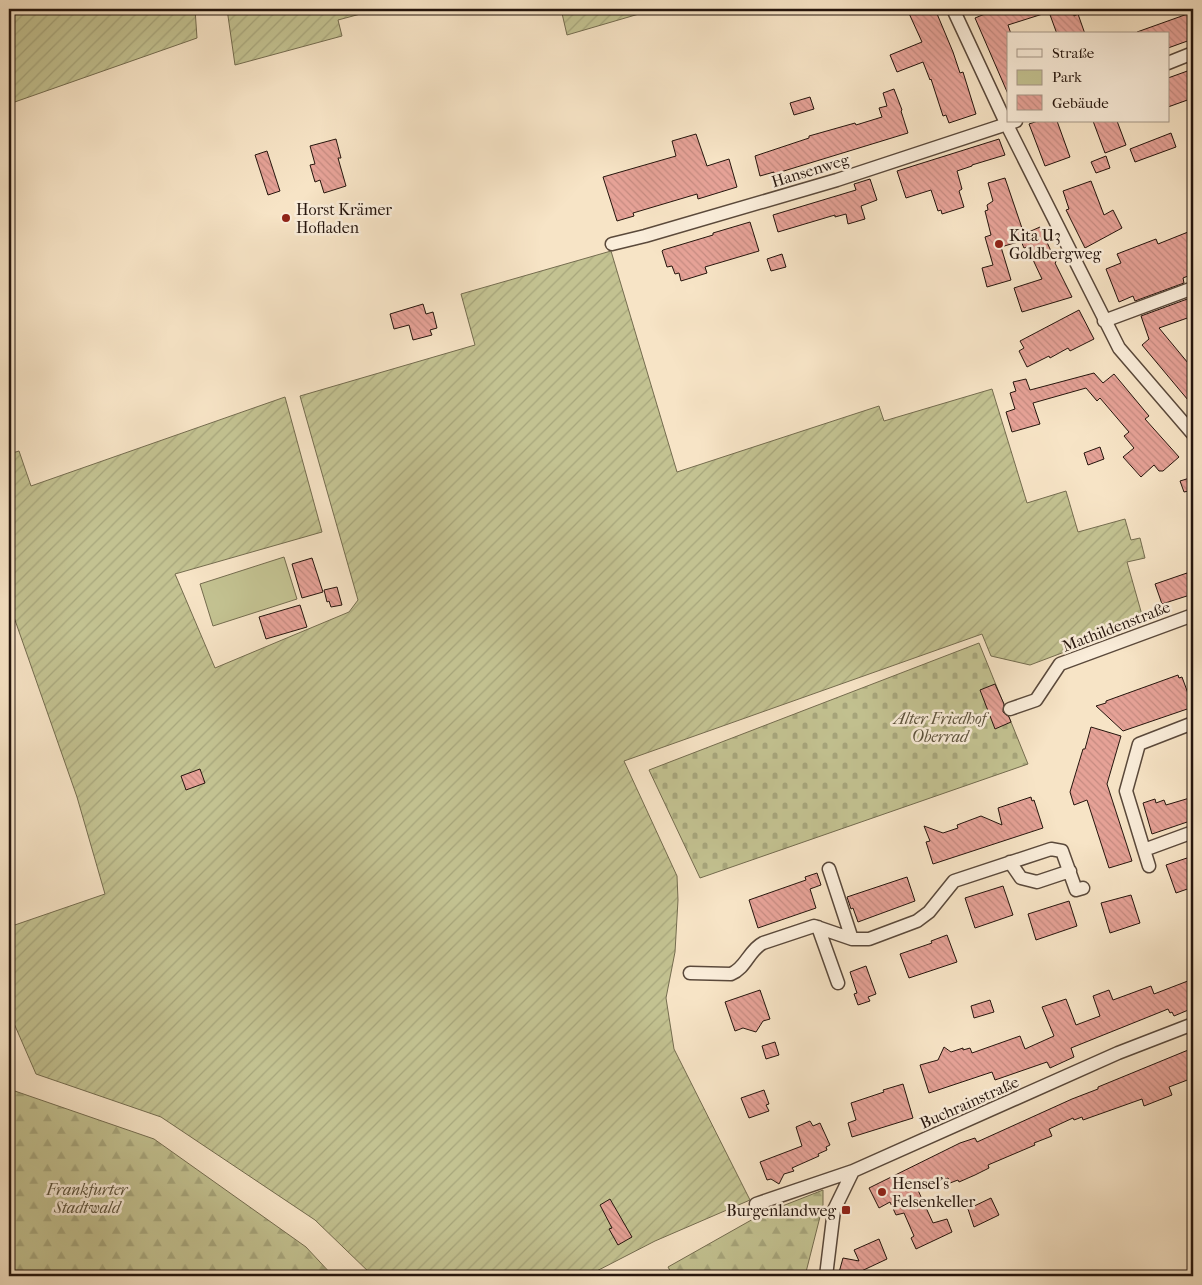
<svg xmlns="http://www.w3.org/2000/svg" width="1202" height="1285" font-family="'IM FELL French Canon',serif">
<style>
.forest{fill:url(#forest-firs);stroke:#746c4f}
.cemetery{fill:url(#cemetery-stones);stroke:#746c4f}
.park{fill:#c3c291;stroke:#746c4f}
.garden{fill:url(#garden-furrows);stroke:#746c4f}
.building{fill:url(#building-back-hatch);stroke:#25150d}
.lines{fill:none;stroke-linecap:round;stroke-linejoin:round}
.street-casing{stroke:#5a493b;stroke-width:15}
.street{stroke:#faedda;stroke-width:12}
.poi-dot{fill:#8f2418;stroke:#faedda;stroke-width:2}
.labels{text-anchor:middle;stroke-width:5;stroke-linejoin:round;paint-order:stroke}
.street-label{font-size:16px;fill:#25150d;stroke:#faedda}
.poi-label{font-size:16px;fill:#25150d;stroke:#faedda;text-anchor:start}
.park-label{font-size:16px;font-style:italic;fill:#5c523b;stroke:#faedda}
</style>
<defs>
<pattern id="forest-firs" width="22" height="20" patternUnits="userSpaceOnUse" patternTransform="scale(1.25)"><rect width="22" height="20" fill="#c3c291"/><path d="M5 1l3.5 6h-7zM16 11l3.5 6h-7z" fill="#a7a67c"/></pattern>
<pattern id="cemetery-stones" width="16" height="16" patternUnits="userSpaceOnUse" patternTransform="scale(1.25)"><rect width="16" height="16" fill="#c3c291"/><path d="M2 7V4a2 2 0 0 1 4 0v3zM10 15v-3a2 2 0 0 1 4 0v3z" fill="#a7a67c"/></pattern>
<pattern id="garden-furrows" width="10" height="10" patternUnits="userSpaceOnUse" patternTransform="scale(1.25)"><rect width="10" height="10" fill="#c3c291"/><path d="M-1 1l2-2M0 10L10 0M9 11l2-2" fill="none" stroke="#a7a67c"/></pattern>
<pattern id="building-back-hatch" width="6" height="6" patternUnits="userSpaceOnUse" patternTransform="scale(1.25)"><rect width="6" height="6" fill="#e6a297"/><path d="M-1 5l2 2M0 0l6 6M5-1l2 2" fill="none" stroke="#c58b81"/></pattern>
</defs>
<rect width="100%" height="100%" fill="#f7e4c6"/>
<filter id="stains"><feTurbulence type="fractalNoise" baseFrequency=".004" numOctaves="4"/><feColorMatrix values="0 0 0 0 .2 0 0 0 0 .09 0 0 0 0 .02 0 0 0 .5 -.17"/></filter>
<radialGradient id="worn" r=".72"><stop offset=".6" stop-color="#630" stop-opacity="0"/><stop offset="1" stop-color="#630" stop-opacity=".3"/></radialGradient>
<!-- forest -->
<path class="forest" d="M9 1089 154 1139 306 1247 333 1276H9Z
M823 1190V1205L805 1276H673L668 1267 762 1214Z"/>
<!-- cemetery -->
<path class="cemetery" d="M979 643 1028 764 700 878 649 770Z"/>
<!-- park -->
<path class="park" d="M284 557 297 599 213 626 200 584Z"/>
<!-- garden -->
<path class="garden" d="M9 9H195L197 38 9 104Z
M227 9H379L338 20 342 36 235 65Z
M561 9H656L567 35Z
M611 251 677 472 879 406 884 421 992 389 1027 503 1066 491 1078 532 1125 519 1131 540 1140 538 1145 558 1127 562 1144 622 1030 665 991 656 982 634 624 761 677 876 678 900 675 952 666 998 674 1049 750 1200 655 1241 587 1276H373L315 1220 161 1117 36 1074 9 1012V927L105 894 77 797 9 603V454L19 451 31 486 285 397 322 532 175 574 215 668 349 612 358 600 300 396 475 345 461 294Z"/>
<!-- building -->
<path class="building" d="M907 9H935L953 52 960 73 963 72 976 114 949 123 946 115 943 116 931 79 930 80 923 62 897 72 890 55 922 42Z
M997 9H1073L1074 16 1078 14 1085 34H1057L1049 12 1008 25 1011 34H1008V94L975 18Z
M1193 12V39L1168 48V34H1137V32Z
M1193 69V98L1168 107V78Z
M894 89 902 110 901 111 908 133 774 174V172L760 176 755 156 809 138V136L855 123 856 125 882 117 879 108 887 106 883 93Z
M810 97 814 109 794 115 790 103Z
M1038 121H1057L1070 157 1045 166 1029 124Z
M1093 121H1117L1126 145 1105 153Z
M1171 133 1176 147 1135 162 1130 149Z
M696 134 707 166 729 159 737 187 698 199 697 194 633 213 634 216 617 221 603 177 676 156 672 141Z
M336 139 341 158H338L346 186 324 193 320 180 315 182 310 165 315 164 310 146Z
M999 139 1005 155 972 165V166L957 171 962 189 959 191 964 207 942 214 941 210 938 211 931 190 906 198 897 171Z
M267 151 280 191 268 195 255 155Z
M1106 156 1110 168 1096 173 1091 162Z
M1005 178 1024 234 1040 227 1056 262 1055 263 1072 297 1022 312 1014 288 1042 279 1027 247 1024 248 1021 241 1001 247 1011 280 987 287 982 268 993 265 985 237 991 235 985 211 988 210 987 205 993 201 988 183Z
M870 179 877 200 861 206 865 219 848 224 846 214 835 217V215L778 232 773 215 856 190 854 184Z
M1091 181 1104 215 1113 210 1122 228 1085 248 1066 210 1069 209 1063 191Z
M750 222 759 251 705 267 707 273 681 281 679 273 675 274 672 266 667 267 662 251 663 250 713 235V233Z
M1193 230V274L1183 278 1184 283 1135 301 1133 296 1119 302 1106 269 1121 263 1117 254 1156 239 1158 244Z
M782 254 786 267 771 271 767 259Z
M1190 298 1193 306V316L1159 328 1193 369V406L1142 345 1149 339 1141 316Z
M423 304 426 314 433 312 437 328 430 330 432 335 413 340 409 325 394 329 390 314Z
M1079 310 1094 339 1070 351 1068 348 1050 358 1049 356 1027 367 1019 351 1024 348 1020 341Z
M1094 373 1103 383 1114 374 1149 416 1145 419 1179 457 1163 471H1159L1154 465 1141 477 1123 457 1134 448 1124 436 1129 432 1100 398 1097 401 1086 388 1033 403 1040 424 1012 432 1006 412 1015 409 1010 393 1016 391 1013 382 1026 379 1030 390Z
M1100 447 1104 459 1088 465 1084 453Z
M1193 477V490L1184 492 1180 481Z
M312 558 323 592 302 598 292 564Z
M1187 573 1193 594 1162 604 1155 584Z
M337 587 342 605 331 607 329 601 327 602 324 590Z
M300 605 307 627 266 639 259 617Z
M1178 675 1179 678 1182 677 1193 707 1123 731 1096 706 1106 703V701Z
M995 684 1004 704 1003 712 1009 717 1011 722 995 729 980 690Z
M1091 727 1121 736 1107 784 1132 861 1109 868 1087 800 1074 805 1070 792 1083 749H1085Z
M200 769 205 783 186 790 181 776Z
M1031 797 1032 801 1034 800 1043 828 933 864 926 842 930 841 924 826 943 833 958 828 957 825 981 816 1002 825 998 808Z
M1193 797V820L1152 834 1143 803 1155 799 1156 803 1164 800 1166 805Z
M1193 856V887L1176 893 1166 865Z
M817 873 821 885 810 889 816 908 758 928 749 900 806 880 805 877Z
M907 877 915 901 858 922 853 908 851 909 847 897Z
M1003 886 1013 915 975 928 965 898Z
M1131 895 1140 923 1110 933 1101 903Z
M1069 901 1077 926 1036 940 1028 914Z
M947 935 957 962 909 978 900 954 932 943 931 941Z
M866 966 876 994 868 997 870 1001 858 1005 854 994 857 993 850 972Z
M1193 979V1008L1174 1016 1172 1012 1170 1013 1168 1009 1071 1048 1074 1057 1050 1068 1047 1062 995 1080 992 1072 929 1093 920 1065 938 1060 944 1047 951 1052 963 1048V1050L970 1048 972 1053 1020 1036 1025 1049 1054 1036 1042 1007 1066 999 1076 1025 1100 1016 1093 996 1109 990 1113 1000 1151 986 1154 994Z
M760 990 770 1019 763 1021 756 1032 743 1028 735 1031 725 1002Z
M990 1000 994 1012 974 1018 971 1006Z
M775 1042 779 1055 766 1059 762 1046Z
M1193 1048V1074L1188 1076 1190 1079 1169 1087 1172 1095 1144 1106 1142 1099 1083 1120 1082 1117 1074 1120 1073 1118 1049 1129 1052 1136 1034 1143 1035 1145 988 1165 989 1168 975 1175 959 1182 958 1180 950 1183 948 1178 917 1188 933 1223 947 1219 952 1232 916 1249 911 1238 914 1236 904 1213 896 1215 890 1202 879 1208 869 1188 960 1143 975 1138 977 1142 1072 1099 1098 1089V1087Z
M903 1084 913 1118 852 1137 848 1123 856 1120 851 1103 884 1092 883 1090Z
M764 1090 769 1104 766 1105 769 1111 749 1118 741 1098Z
M810 1121 813 1126 820 1123 830 1145 826 1147 827 1150 818 1154 819 1156 792 1168 794 1171 784 1174 779 1184 771 1179 767 1180 760 1162 802 1146 796 1127Z
M991 1198 999 1215 974 1227 968 1209Z
M610 1199 632 1237 618 1245 609 1229 612 1228 600 1205Z
M879 1239 887 1259 853 1275 852 1276H838L843 1258 859 1261 854 1250Z"/>
<g class="lines">
<!-- street casing -->
<g class="street-casing">
<path id="street" d="M953 9 1007 125 1119 348 1193 434
M1168 63 1193 53
M612 244 645 236 837 180 1016 121
M1104 321 1193 288
M1010 709 1036 700 1060 664 1193 615
M1144 850 1126 791 1139 744 1193 723
M1010 862 1021 878 1037 882 1070 871
M1149 866 1144 850 1193 832
M829 869 852 939
M818 927 838 983
M690 973 731 974C746 968 749 950 763 943L814 926 852 939H869L917 921 929 912 954 881 1051 849 1062 851 1076 890 1083 888
M756 1204 853 1171 1118 1053 1193 1024
M826 1276 834 1210 853 1171"/>
</g>
<!-- street -->
<use href="#street" class="street"/>
</g>
<!-- markers -->
<g class="poi-dot">
<circle cx="286" cy="218" r="5"/>
<circle cx="999" cy="244" r="5"/>
<circle cx="882" cy="1192" r="5"/>
<rect x="841" y="1205" width="10" height="10" rx="2.5"/>
</g>
<g class="labels">
<!-- street labels -->
<g class="street-label">
<text transform="translate(810 170) rotate(-17)" y="6">Hansenweg</text>
<text transform="translate(1116 626) rotate(-21)" y="6">Mathildenstraße</text>
<text transform="translate(969 1102) rotate(-24)" y="6">Buchrainstraße</text>
</g>
<!-- poi labels -->
<g class="poi-label">
<text x="296" y="215">Horst Krämer<tspan x="296" dy="18">Hofladen</tspan></text>
<text x="1009" y="241">Kita U3<tspan x="1009" dy="18">Goldbergweg</tspan></text>
<text x="892" y="1189">Hensel's<tspan x="892" dy="18">Felsenkeller</tspan></text>
<text x="836" y="1216" text-anchor="end">Burgenlandweg</text>
</g>
<!-- park labels -->
<g class="park-label">
<text x="940" y="724">Alter Friedhof<tspan x="940" dy="18">Oberrad</tspan></text>
<text x="87" y="1195">Frankfurter<tspan x="87" dy="18">Stadtwald</tspan></text>
</g>
</g>
<!-- margin -->
<rect width="1202" height="1285" fill="none" stroke="#f7e4c6" stroke-width="30"/>
<rect x="10" y="10" width="1182" height="1265" fill="none" stroke="#25150d" stroke-width="2.5"/>
<rect x="15" y="15" width="1172" height="1255" fill="none" stroke="#25150d"/>
<!-- legend -->
<rect x="1007" y="32" width="162" height="90" fill="#faedda" stroke="#a59788"/>
<rect x="1017" y="49" width="25" height="8" fill="#faedda" stroke="#a59788"/>
<text x="1052" y="58" font-size="15" fill="#25150d">Straße</text>
<rect x="1017" y="70" width="25" height="15" fill="#c3c291" stroke="#a59788"/>
<text x="1052" y="82" font-size="15" fill="#25150d">Park</text>
<rect x="1017" y="95" width="25" height="15" fill="url(#building-back-hatch)" stroke="#a59788"/>
<text x="1052" y="108" font-size="15" fill="#25150d">Gebäude</text>
<rect width="100%" height="100%" filter="url(#stains)"/>
<rect width="100%" height="100%" fill="url(#worn)"/>
</svg>
